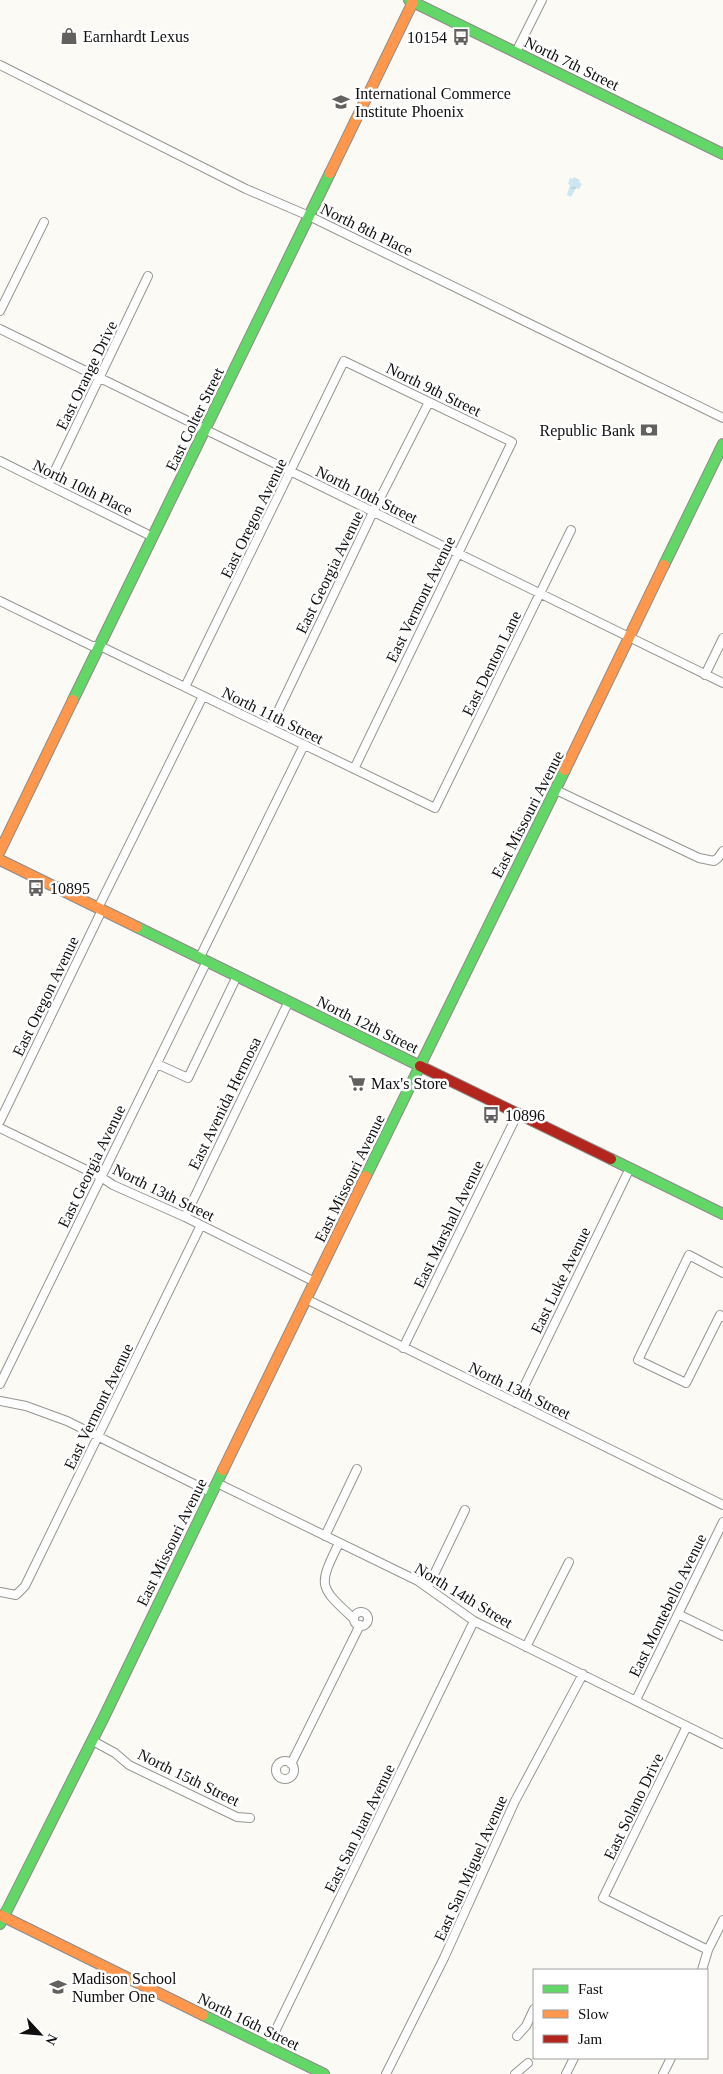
<svg xmlns="http://www.w3.org/2000/svg" width="723" height="2074" font-family="Georgia,serif">
<style>
.water{fill:url(#water-ripples)}
.lines{fill:none;stroke-linecap:round;stroke-linejoin:round}
.street-casing{stroke:#959593;stroke-width:10}
.fast-casing{stroke:#8c8b89;stroke-width:12}
.slow-casing{stroke:#8c8b89;stroke-width:12}
.jam-casing{stroke:#8c8b89;stroke-width:12}
.street{stroke:#fefefe;stroke-width:8}
.fast{stroke:#63d668;stroke-width:10}
.slow{stroke:#ff974d;stroke-width:10}
.jam{stroke:#b3261e;stroke-width:10}
.labels{text-anchor:middle;stroke-width:5;stroke-linejoin:round;paint-order:stroke}
.poi-label{font-size:16px;fill:#0f0f0f;stroke:#fff;text-anchor:start}
.street-label{font-size:16px;fill:#0f0f0f;stroke:#fff}
</style>
<defs>
<pattern id="water-ripples" width="26" height="14" patternUnits="userSpaceOnUse" patternTransform="scale(1.25)"><rect width="26" height="14" fill="#cee6f2"/><path d="M2 4q2-2 4 0t4 0M15 11q2-2 4 0t4 0" fill="none" stroke="#b0c4ce"/></pattern>
</defs>
<rect width="100%" height="100%" fill="#fbfaf5"/>
<!-- water -->
<path class="water" d="M574 177 580 180 579 182 582 184 579 189 576 188 571 197 567 195 570 185 568 184 570 178 573 179Z"/>
<g class="lines">
<!-- street casing -->
<g class="street-casing">
<path id="street" d="M516 52 542 0
M0 65 246 189 309 216 723 418
M0 311 44 222
M0 329 723 683
M0 461 153 537
M48 485 148 276
M0 601 92 646H100L435 808 571 530
M705 675 723 638
M185 687 344 361 512 442 354 769
M270 728 373 512 429 402
M556 790 699 858 714 861 718 858 723 851
M98 908 203 696
M200 957 304 745
M157 1064 188 1078 237 976
M0 1121 102 910
M0 1128 101 1177 113 1185 185 1217 315 1282
M185 1217 289 1001
M723 1273 689 1255 638 1360 686 1383 720 1315 723 1317
M306 1299 723 1505
M403 1348 518 1113
M0 1384 207 961
M0 1401 26 1406 67 1421 212 1493
M516 1403 630 1168
M217 1483 418 1581 474 1621 723 1744
M325 1536 357 1469
M339 1543C318 1586 318 1586 354 1619
M428 1587 465 1510
M0 1592 16 1595 25 1586 201 1225
M354 1619a7 7 0 1 1 14 0a7 7 0 1 1-14 0Z
M678 1614 723 1636
M526 1647 569 1562
M636 1700 723 1522
M687 1726 603 1898 708 1950
M93 1741 115 1753 129 1765 237 1817 250 1818
M276 1770a9 9 0 1 1 18 0a9 9 0 1 1-18 0Z
M291 1764 360 1625
M702 1970 708 1950 723 1920
M517 2036 526 2026 534 2009
M268 2046 474 1621
M386 2074 444 1958 515 1801 583 1674
M515 2074 528 2063
M566 2074 574 2058
M663 2074 671 2058"/>
</g>
<!-- fast casing -->
<g class="fast-casing">
<path id="fast" d="M409 0 723 154
M664 565 723 444
M73 700 330 173
M137 927 420 1066
M611 1159 723 1214
M366 1176 565 770
M0 1924 104 1717 223 1470
M203 2015 324 2074"/>
</g>
<!-- slow casing -->
<g class="slow-casing">
<path id="slow" d="M330 173 413 2
M565 770 664 565
M0 851 73 700
M0 860 137 927
M223 1470 366 1176
M0 1915 203 2015"/>
</g>
<!-- jam casing -->
<g class="jam-casing">
<path id="jam" d="M420 1066 611 1159"/>
</g>
<!-- street -->
<use href="#street" class="street"/>
<!-- fast -->
<use href="#fast" class="fast"/>
<!-- slow -->
<use href="#slow" class="slow"/>
<!-- jam -->
<use href="#jam" class="jam"/>
</g>
<!-- icons -->
<defs>
<g id="shop-bare" transform="scale(1.35)"><path d="M-5-2.5h2.3a2.7 3.5 0 0 1 5.4 0H5L5.5 6h-11ZM-1.5-2.5h3a1.5 2.3 0 0 0-3 0Z" fill="#626160" stroke="#fff" stroke-width="2.5" paint-order="stroke"/></g>
<g id="bus-bare" transform="scale(1.35)"><path d="M-5-6H5V4H4V6H2V4H-2V6H-4V4H-5ZM-3.5-4V0h7V-4ZM-3.5 1.2v1.5H-2V1.2ZM2 1.2v1.5H3.5V1.2Z" fill="#626160" stroke="#fff" stroke-width="2.5" paint-order="stroke"/></g>
<g id="school-bare" transform="scale(1.35)"><path d="M0-5L7-2L0 1L-7-2ZM-4 1L0 2.5L4 1V4Q0 6-4 4Z" fill="#626160" stroke="#fff" stroke-width="2.5" paint-order="stroke"/></g>
<g id="bank-bare" transform="scale(1.35)"><path d="M-6-4H6V4H-6ZM0-2.3a2.3 2.3 0 1 0 0 4.6a2.3 2.3 0 1 0 0-4.6Z" fill="#626160" stroke="#fff" stroke-width="2.5" paint-order="stroke"/></g>
<g id="supermarket-bare" transform="scale(1.35)"><path d="M-6-5.5h2.5l.6 2H6L4.5 2H-2.5L-4.4-4H-6ZM-1.5 3.2a1.3 1.3 0 1 0 .1 0ZM3 3.2a1.3 1.3 0 1 0 .1 0Z" fill="#626160" stroke="#fff" stroke-width="2.5" paint-order="stroke"/></g>
</defs>
<g fill-rule="evenodd">
<use href="#shop-bare" x="69" y="36"/>
<use href="#bus-bare" x="461" y="37"/>
<use href="#school-bare" x="341" y="102"/>
<use href="#bank-bare" x="649" y="430"/>
<use href="#bus-bare" x="36" y="888"/>
<use href="#supermarket-bare" x="357" y="1083"/>
<use href="#bus-bare" x="491" y="1115"/>
<use href="#school-bare" x="58" y="1987"/>
</g>
<g class="labels">
<!-- poi labels -->
<g class="poi-label">
<text x="83" y="42">Earnhardt Lexus</text>
<text x="447" y="43" text-anchor="end">10154</text>
<text x="355" y="99">International Commerce<tspan x="355" dy="18">Institute Phoenix</tspan></text>
<text x="635" y="436" text-anchor="end">Republic Bank</text>
<text x="50" y="894">10895</text>
<text x="371" y="1089">Max's Store</text>
<text x="505" y="1121">10896</text>
<text x="72" y="1984">Madison School<tspan x="72" dy="18">Number One</tspan></text>
</g>
<!-- street labels -->
<g class="street-label">
<text transform="translate(572 63) rotate(26)" y="6">North 7th Street</text>
<text transform="translate(367 229) rotate(26)" y="6">North 8th Place</text>
<text transform="translate(86 375) rotate(-64)" y="6">East Orange Drive</text>
<text transform="translate(434 389) rotate(26)" y="6">North 9th Street</text>
<text transform="translate(194 419) rotate(-64)" y="6">East Colter Street</text>
<text transform="translate(83 487) rotate(26)" y="6">North 10th Place</text>
<text transform="translate(367 494) rotate(26)" y="6">North 10th Street</text>
<text transform="translate(253 518) rotate(-64)" y="6">East Oregon Avenue</text>
<text transform="translate(329 572) rotate(-64)" y="6">East Georgia Avenue</text>
<text transform="translate(420 599) rotate(-64)" y="6">East Vermont Avenue</text>
<text transform="translate(491 663) rotate(-64)" y="6">East Denton Lane</text>
<text transform="translate(273 715) rotate(26)" y="6">North 11th Street</text>
<text transform="translate(527 814) rotate(-63)" y="6">East Missouri Avenue</text>
<text transform="translate(45 996) rotate(-64)" y="6">East Oregon Avenue</text>
<text transform="translate(368 1024) rotate(26)" y="6">North 12th Street</text>
<text transform="translate(224 1103) rotate(-64)" y="6">East Avenida Hermosa</text>
<text transform="translate(91 1166) rotate(-64)" y="6">East Georgia Avenue</text>
<text transform="translate(349 1178) rotate(-64)" y="6">East Missouri Avenue</text>
<text transform="translate(164 1192) rotate(26)" y="6">North 13th Street</text>
<text transform="translate(448 1224) rotate(-64)" y="6">East Marshall Avenue</text>
<text transform="translate(560 1280) rotate(-64)" y="6">East Luke Avenue</text>
<text transform="translate(520 1390) rotate(26)" y="6">North 13th Street</text>
<text transform="translate(98 1406) rotate(-64)" y="6">East Vermont Avenue</text>
<text transform="translate(171 1542) rotate(-64)" y="6">East Missouri Avenue</text>
<text transform="translate(464 1595) rotate(31)" y="6">North 14th Street</text>
<text transform="translate(667 1605) rotate(-64)" y="6">East Montebello Avenue</text>
<text transform="translate(189 1777) rotate(26)" y="6">North 15th Street</text>
<text transform="translate(633 1806) rotate(-64)" y="6">East Solano Drive</text>
<text transform="translate(359 1828) rotate(-64)" y="6">East San Juan Avenue</text>
<text transform="translate(470 1868) rotate(-66)" y="6">East San Miguel Avenue</text>
<text transform="translate(249 2021) rotate(26)" y="6">North 16th Street</text>
</g>
</g>
<!-- legend -->
<rect x="533" y="1969" width="175" height="90" fill="#ffffff" stroke="#9f9f9f"/>
<rect x="543" y="1985" width="25" height="8" fill="#63d668" stroke="#9f9f9f"/>
<text x="578" y="1994" font-size="15" fill="#0f0f0f">Fast</text>
<rect x="543" y="2010" width="25" height="8" fill="#ff974d" stroke="#9f9f9f"/>
<text x="578" y="2019" font-size="15" fill="#0f0f0f">Slow</text>
<rect x="543" y="2035" width="25" height="8" fill="#b3261e" stroke="#9f9f9f"/>
<text x="578" y="2044" font-size="15" fill="#0f0f0f">Jam</text>
<!-- north arrow -->
<g transform="translate(40 2034) rotate(116)" stroke="#ffffff" stroke-width="4" paint-order="stroke">
<path d="M0-4L9 19L0 12L-9 19Z" fill="#0f0f0f"/>
<text y="-8" font-size="14" font-weight="bold" text-anchor="middle" fill="#0f0f0f">N</text>
</g>
</svg>
